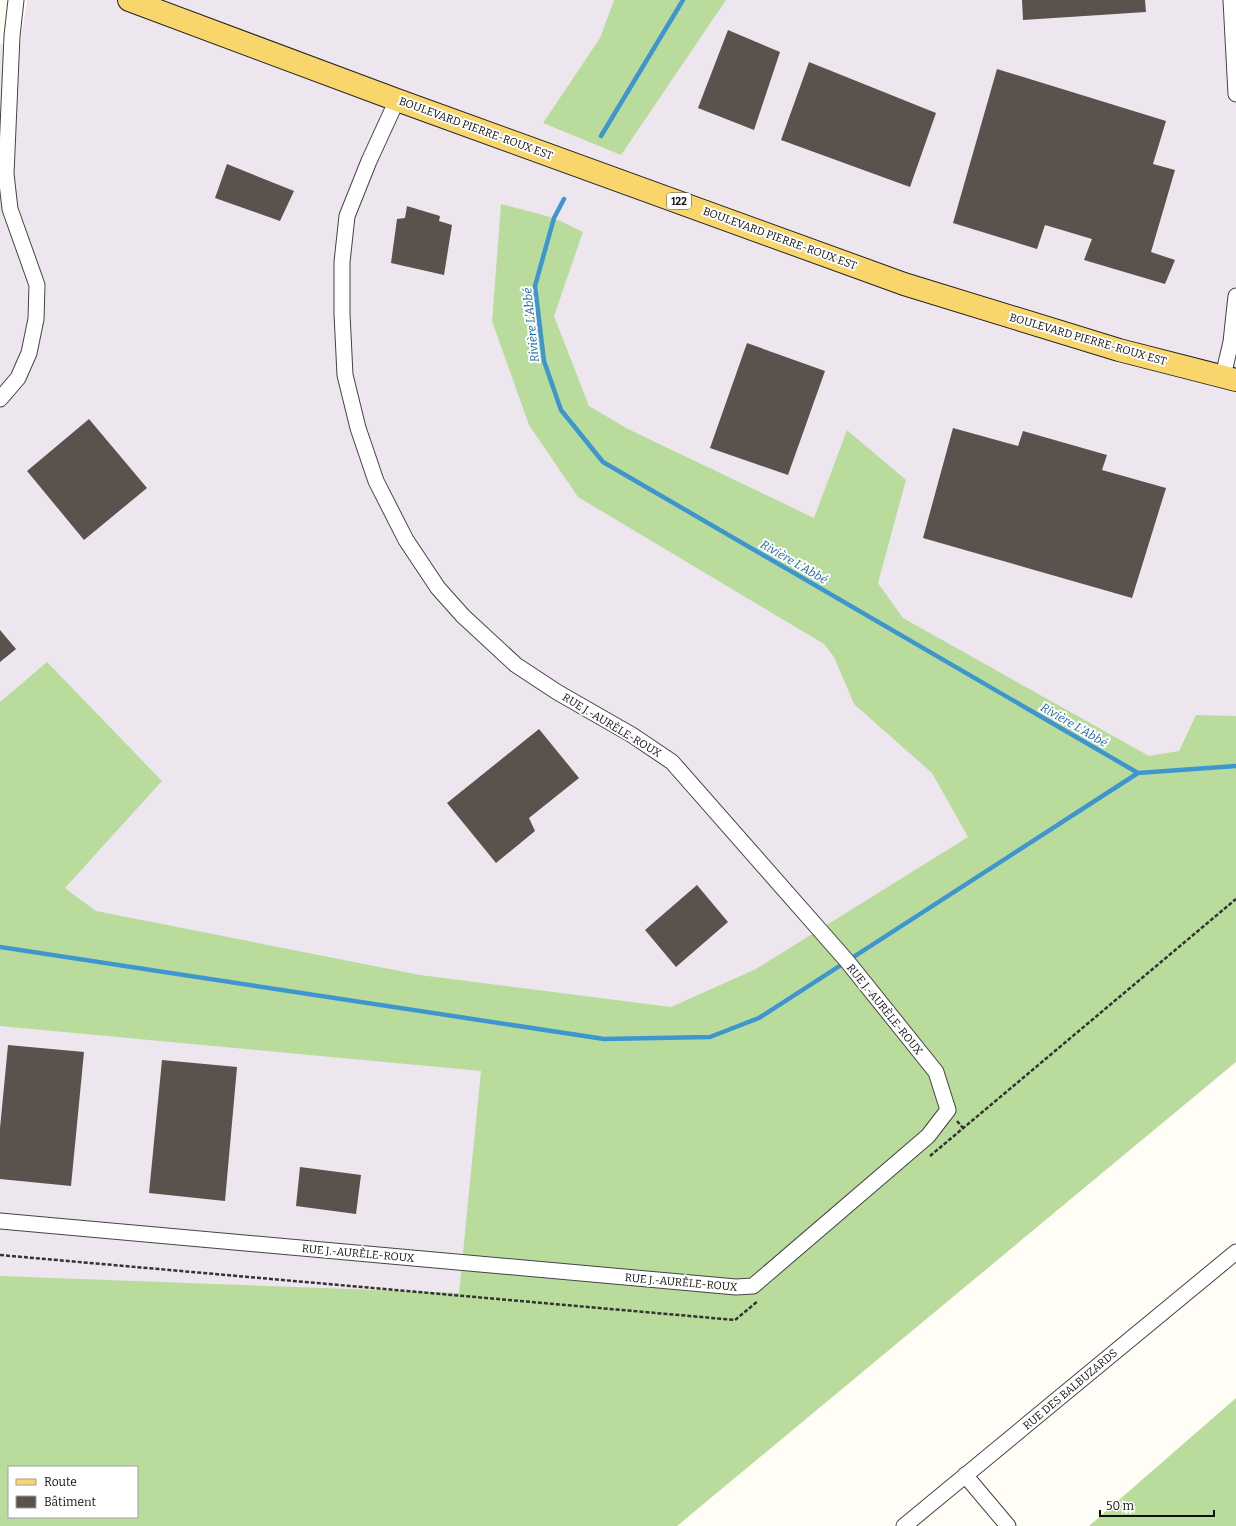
<svg xmlns="http://www.w3.org/2000/svg" width="1236" height="1526" font-family="Bitter,serif">
<style>
.industrial{fill:#eee6ef;fill-rule:evenodd}
.forest{fill:#b9dc9c;fill-rule:evenodd}
.lines{fill:none;stroke-linecap:round;stroke-linejoin:round}
.stream{stroke:#3f96cf;stroke-width:4.5}
.building{fill:#5a524d}
.street-casing{stroke:#444;stroke-width:17}
.primary-casing{stroke:#222;stroke-width:24}
.path{stroke:#333;stroke-width:2.5;stroke-dasharray:4 2;stroke-linecap:butt}
.street{stroke:#fff;stroke-width:15}
.primary{stroke:#f9d66b;stroke-width:22}
.labels{text-anchor:middle;stroke-width:4;stroke-linejoin:round;paint-order:stroke}
.shield{fill:#fff;stroke:#585858;stroke-width:1}
.shield-label{font-size:10px;font-weight:bold;fill:#111}
.street-label{font-size:11px;fill:#111;stroke:#fff}
.water-label{font-size:12px;font-style:italic;fill:#1768a6;stroke:#fff}
</style>
<rect width="100%" height="100%" fill="#fffdf5"/>
<!-- industrial -->
<path class="industrial" d="M27 0H1236V917L510 1526H0V44L19 51ZM9 1467H137V1517H9Z"/>
<!-- forest -->
<path class="forest" d="M614 0H726L621 155 543 123 600 38Z
M501 204 554 218 583 232 554 316 589 406 628 429 814 518 847 430 906 480 878 583 903 618 1149 756 1179 751 1196 715 1236 716V1062L677 1526H0V1276L459 1293 481 1071 0 1026V702L47 662 162 781 65 888 96 911 420 975 671 1007 756 969 968 837 932 773 854 704 834 657 824 644 578 497 529 425 492 321ZM9 1467H137V1517H9Z
M1236 1398V1526H1089Z"/>
<g class="lines">
<!-- stream -->
<path class="stream" d="M601 136 683 0
M564 199 554 218 535 286 544 361 561 410 603 462 1138 773 1236 766
M0 947 604 1039 710 1037 759 1018 1138 773"/>
</g>
<!-- building -->
<path class="building" d="M1022 0H1145L1146 12 1023 20Z
M728 30 780 52 754 130 698 108Z
M809 62 936 113 910 187 781 140Z
M997 69 1166 121 1153 164 1175 170 1151 252 1175 260 1165 284 1084 260 1092 239 1045 225 1037 249 953 223Z
M227 164 294 191 280 221 215 198Z
M407 206 440 216 439 221 452 225 444 275 391 263 397 219 405 218Z
M747 343 825 371 788 475 710 448Z
M89 419 147 488 84 540 27 471Z
M953 428 1018 446 1023 431 1107 455 1102 470 1166 488 1132 598 923 538Z
M0 630 16 649 0 662Z
M539 729 579 778 529 818 535 831 496 863 447 803Z
M697 885 728 922 676 967 645 930Z
M8 1045 84 1052 71 1186 0 1179V1128Z
M162 1060 237 1067 225 1201 149 1193Z
M300 1167 361 1175 356 1214 296 1206Z"/>
<g class="lines">
<!-- street casing -->
<g class="street-casing">
<path id="street" d="M1231 0 1236 94
M1223 376 1231 342 1236 296
M0 399 18 378 29 353 36 319 37 285 10 209 6 174 12 36 16 0
M0 1221 736 1287 753 1286 928 1136 948 1110 936 1072 847 961 672 762 632 735 557 692 516 665 463 616 438 588 406 540 376 481 358 428 345 375 342 314V262L347 216 369 161 397 100
M965 1475 1008 1526
M904 1526 1236 1252"/>
</g>
<!-- primary casing -->
<g class="primary-casing">
<path id="primary" d="M129 0 397 100 904 284 1119 350 1236 380"/>
</g>
<!-- path -->
<path class="path" d="M957 1121 963 1128
M930 1156 1236 899
M0 1255 735 1320 758 1301"/>
<!-- street -->
<use href="#street" class="street"/>
<!-- primary -->
<use href="#primary" class="primary"/>
</g>
<g class="labels">
<!-- shield labels -->
<rect class="shield" x="667" y="193" width="24" height="16" rx="3"/>
<g class="shield-label">
<text x="679" y="205">122</text>
</g>
<!-- street labels -->
<g class="street-label">
<text transform="translate(476 128) rotate(20)" y="4">BOULEVARD PIERRE-ROUX EST</text>
<text transform="translate(780 238) rotate(20)" y="4">BOULEVARD PIERRE-ROUX EST</text>
<text transform="translate(1088 339) rotate(16)" y="4">BOULEVARD PIERRE-ROUX EST</text>
<text transform="translate(612 725) rotate(31)" y="4">RUE J.-AURÈLE-ROUX</text>
<text transform="translate(885 1009) rotate(51)" y="4">RUE J.-AURÈLE-ROUX</text>
<text transform="translate(358 1253) rotate(5)" y="4">RUE J.-AURÈLE-ROUX</text>
<text transform="translate(681 1282) rotate(5)" y="4">RUE J.-AURÈLE-ROUX</text>
<text transform="translate(1070 1389) rotate(-40)" y="4">RUE DES BALBUZARDS</text>
</g>
<!-- water labels -->
<g class="water-label">
<text transform="translate(531 325) rotate(-96)" y="4">Rivière L'Abbé</text>
<text transform="translate(794 562) rotate(30)" y="4">Rivière L'Abbé</text>
<text transform="translate(1074 725) rotate(30)" y="4">Rivière L'Abbé</text>
</g>
</g>
<!-- legend -->
<rect x="8" y="1466" width="130" height="52" fill="#ffffff" stroke="#a0a0a0"/>
<rect x="16" y="1479" width="20" height="6" fill="#f9d66b" stroke="#a0a0a0"/>
<text x="44" y="1486" font-size="12" fill="#111111">Route</text>
<rect x="16" y="1496" width="20" height="12" fill="#5a524d" stroke="#a0a0a0"/>
<text x="44" y="1506" font-size="12" fill="#111111">Bâtiment</text>
<!-- scale -->
<path d="M1100 1510v6h114v-6" fill="none" stroke="#111111" stroke-width="2"/>
<text x="1106" y="1510" font-size="12" fill="#111111" stroke="#ffffff" stroke-width="3" paint-order="stroke">50 m</text>
</svg>
